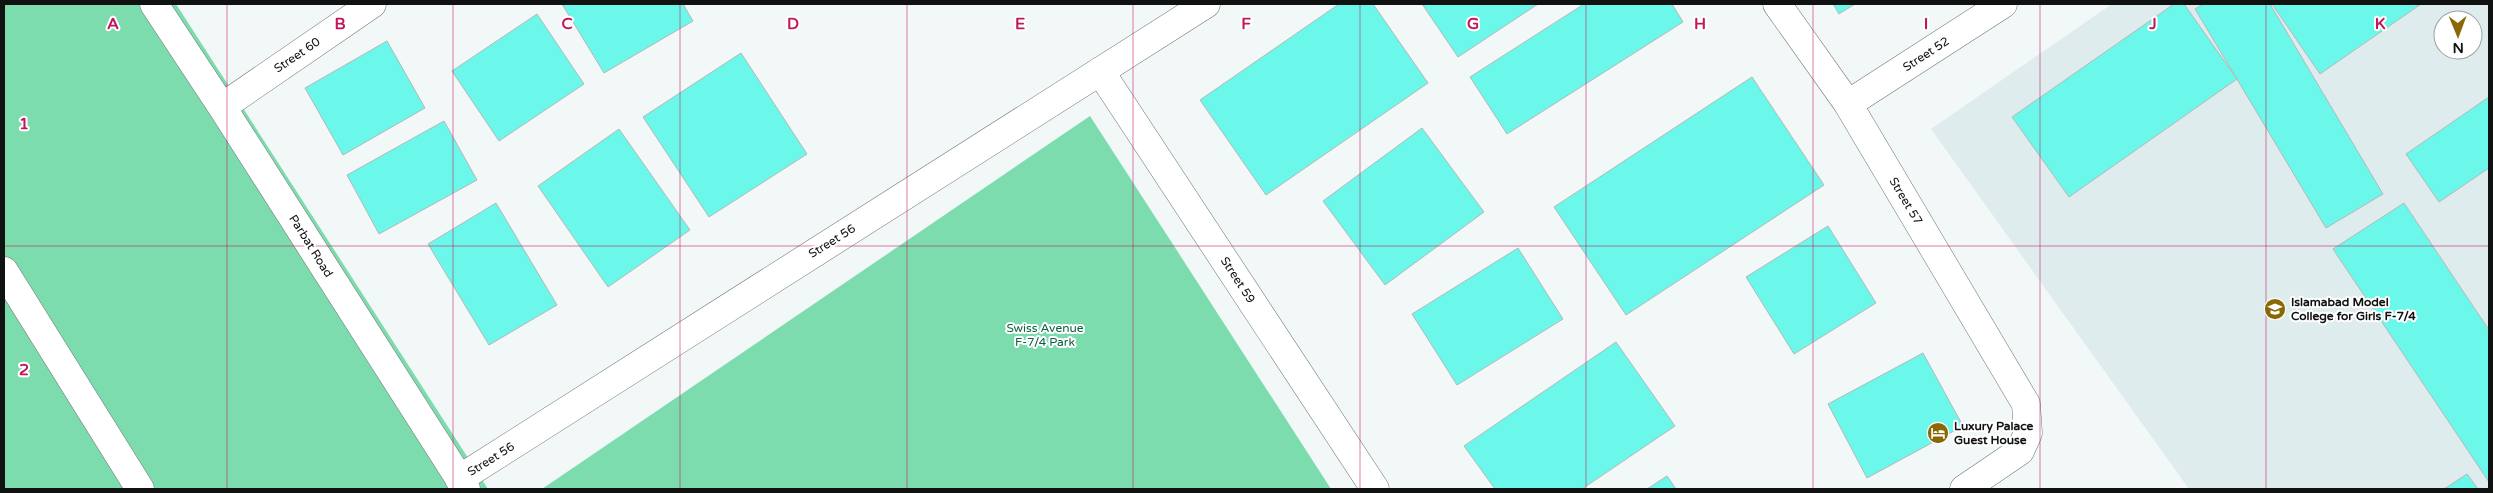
<svg xmlns="http://www.w3.org/2000/svg" width="2493" height="493" font-family="'Varela Round',sans-serif">
<style>
.built{fill:#deecee;fill-rule:evenodd}
.green{fill:#7ddcae}
.building{fill:#6bf7e9;stroke:#b5b9b9}
.lines{fill:none;stroke-linecap:round;stroke-linejoin:round}
.street-casing{stroke:#717576;stroke-width:29}
.secondary-casing{stroke:#717576;stroke-width:29}
.street{stroke:#fff;stroke-width:28}
.secondary{stroke:#fff;stroke-width:28}
.grid{fill:none;stroke:#c2185b;stroke-width:1;stroke-opacity:0.55}
.labels{text-anchor:middle;stroke-width:4;stroke-linejoin:round;paint-order:stroke}
.street-label{font-size:12px;fill:#101111;stroke:#fff}
.poi-label{font-size:12px;font-weight:bold;fill:#101111;stroke:#fff;text-anchor:start}
.park-label{font-size:12px;fill:#0c6041;stroke:#fff}
.grid-label{font-size:16px;text-anchor:middle;font-weight:bold;fill:#c2185b;stroke:#fff;stroke-width:4;stroke-linejoin:round;paint-order:stroke}
</style>
<rect width="100%" height="100%" fill="#f2f7f8"/>
<!-- built -->
<path class="built" d="M2112 4H2489V489H2189L1931 129ZM2443 20H2473V50H2443Z"/>
<!-- green -->
<path class="green" d="M4 4H176L488 489H4Z
M1090 116 1331 489H542Z"/>
<!-- building -->
<path class="building" d="M562 4H683L693 21 604 73Z
M1339 4H1373L1428 83 1266 195 1200 100Z
M1422 4H1538L1458 57Z
M1584 4H1672L1683 22 1507 134 1470 77Z
M1833 4H1855L1839 14Z
M2174 4H2184L2237 79 2069 197 2012 117Z
M2203 4H2270L2383 194 2326 228 2195 9Z
M2272 4H2421L2320 74Z
M537 14 584 84 499 141 452 71Z
M387 41 425 108 343 155 305 88Z
M741 53 807 154 709 217 643 117Z
M1752 77 1824 185 1626 315 1554 207Z
M2489 97V168L2439 202 2406 154Z
M444 121 477 180 379 234 347 175Z
M1422 128 1484 212 1385 285 1323 201Z
M619 129 690 230 608 287 538 186Z
M496 203 557 305 489 345 428 244Z
M2404 203 2489 330V482L2333 249Z
M1828 226 1876 303 1794 354 1746 277Z
M1518 248 1563 319 1457 385 1412 314Z
M1616 342 1675 426 1582 489H1495L1464 446Z
M1923 353 1963 426 1867 478 1828 404Z
M2467 474 2478 489H2444Z
M1667 476 1676 489H1647Z"/>
<g class="lines">
<!-- street casing -->
<g class="street-casing">
<path id="street" d="M154 4 222 107 466 489
M1777 4 1848 104 2026 404 2028 433 2020 451 1964 489
M1100 71 1375 489
M1848 104 2003 4
M222 107 372 4
M459 479 1206 4"/>
</g>
<!-- secondary casing -->
<g class="secondary-casing">
<path id="secondary" d="M4 271 140 489"/>
</g>
<!-- street -->
<use href="#street" class="street"/>
<!-- secondary -->
<use href="#secondary" class="secondary"/>
</g>
<!-- grid -->
<path class="grid" d="M227 4V489M453 4V489M680 4V489M907 4V489M1133 4V489M1360 4V489M1586 4V489M1813 4V489M2040 4V489M2266 4V489M4 246H2489"/>
<!-- icons -->
<defs>
<g id="university-disc" transform="scale(1.125)"><circle r="9.5" fill="#896805" stroke="#fff"/><path d="M0-5L7-2L0 1L-7-2ZM-4 1L0 2.5L4 1V4Q0 6-4 4Z" fill="#fff"/></g>
<g id="hotel-disc" transform="scale(1.125)"><circle r="9.5" fill="#896805" stroke="#fff"/><path d="M-6-4.5h1.5V1H6V5H4.5V3h-9V5H-6ZM-4 0a1.8 1.8 0 1 1 3.6 0ZM.5 0V-2.5h3Q6-2.5 6 0Z" fill="#fff"/></g>
</defs>
<g fill-rule="evenodd">
<use href="#university-disc" x="2275" y="309"/>
<use href="#hotel-disc" x="1938" y="433"/>
</g>
<g class="labels">
<!-- street labels -->
<g class="street-label">
<text transform="translate(1926 54) rotate(-33)" y="4">Street 52</text>
<text transform="translate(297 55) rotate(-34)" y="4">Street 60</text>
<text transform="translate(1906 201) rotate(59)" y="4">Street 57</text>
<text transform="translate(832 241) rotate(-32)" y="4">Street 56</text>
<text transform="translate(311 246) rotate(58)" y="4">Parbat Road</text>
<text transform="translate(1238 280) rotate(57)" y="4">Street 59</text>
<text transform="translate(491 459) rotate(-32)" y="4">Street 56</text>
</g>
<!-- poi labels -->
<g class="poi-label">
<text x="2291" y="306">Islamabad Model<tspan x="2291" dy="14">College for Girls F-7/4</tspan></text>
<text x="1954" y="430">Luxury Palace<tspan x="1954" dy="14">Guest House</tspan></text>
</g>
<!-- park labels -->
<g class="park-label">
<text x="1045" y="332">Swiss Avenue<tspan x="1045" dy="14">F-7/4 Park</tspan></text>
</g>
</g>
<g class="grid-label">
<text x="113" y="29">A</text>
<text x="340" y="29">B</text>
<text x="567" y="29">C</text>
<text x="793" y="29">D</text>
<text x="1020" y="29">E</text>
<text x="1246" y="29">F</text>
<text x="1473" y="29">G</text>
<text x="1700" y="29">H</text>
<text x="1926" y="29">I</text>
<text x="2153" y="29">J</text>
<text x="2380" y="29">K</text>
<text x="24" y="129">1</text>
<text x="24" y="375">2</text>
</g>
<!-- border -->
<rect width="2493" height="493" fill="none" stroke="#101111" stroke-width="10"/>
<!-- north arrow -->
<g transform="translate(2458 35) rotate(179)"><circle r="24" fill="#ffffff" stroke="#9fa0a0"/>
<path d="M0-4L9 19L0 12L-9 19Z" fill="#896805"/>
<text y="-8" font-size="14" font-weight="bold" text-anchor="middle" fill="#101111">N</text>
</g>
</svg>
